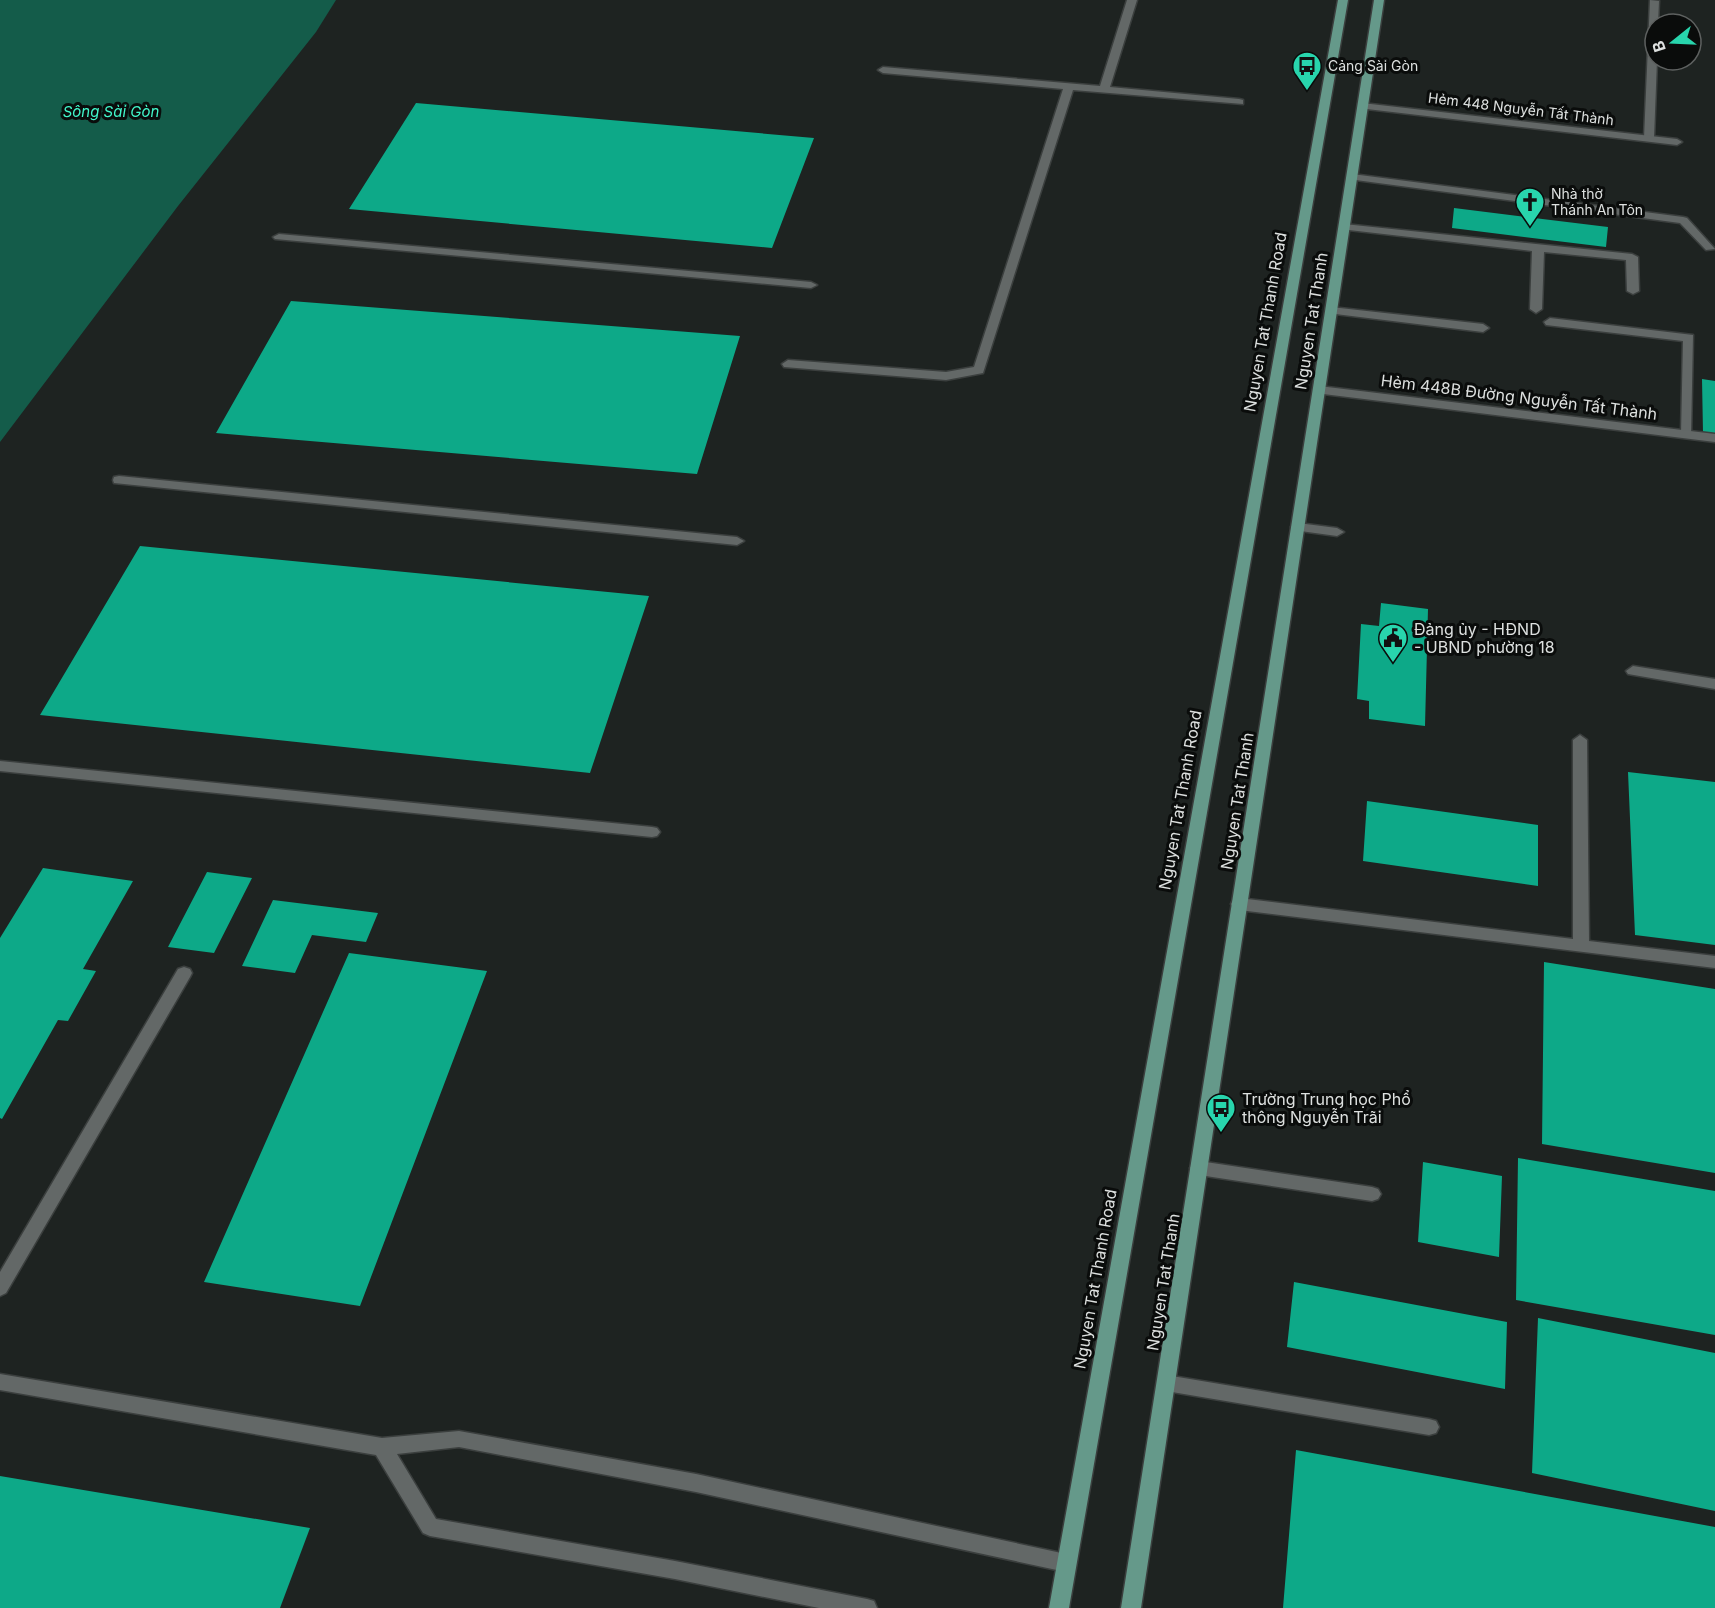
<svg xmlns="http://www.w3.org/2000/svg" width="1715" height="1608" font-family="Inter,sans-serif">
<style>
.water{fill:#145c4a}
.building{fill:#0da988}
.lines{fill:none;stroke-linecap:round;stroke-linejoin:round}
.lane-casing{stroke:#3b3f3e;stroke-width:3}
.street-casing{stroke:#3b3f3e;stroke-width:3}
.primary-casing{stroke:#3b3f3e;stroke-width:3}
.lane{fill:#636867;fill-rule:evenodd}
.street{fill:#636867;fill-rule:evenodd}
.primary{fill:#65998a;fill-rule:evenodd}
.labels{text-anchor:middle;stroke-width:6;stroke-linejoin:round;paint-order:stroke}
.far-poi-label{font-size:14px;fill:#dde0df;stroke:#0a0c0b;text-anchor:start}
.far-street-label{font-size:14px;fill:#dde0df;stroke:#0a0c0b}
.far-water-label{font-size:15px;font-style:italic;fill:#41f6ca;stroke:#0a0c0b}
.street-label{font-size:16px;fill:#dde0df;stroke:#0a0c0b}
.poi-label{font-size:16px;fill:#dde0df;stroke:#0a0c0b;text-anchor:start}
</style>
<rect width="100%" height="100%" fill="#1e2321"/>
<!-- water -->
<path class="water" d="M0 0H336L316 32 178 206 0 442Z"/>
<!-- building -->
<path class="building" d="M416 103 814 138 772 248 349 209Z
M1454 208 1608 227 1606 247 1452 228Z
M291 301 740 336 697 474 216 433Z
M1702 379 1715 381V434L1703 433Z
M140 546 649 596 590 773 40 715Z
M1381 603 1428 609 1425 726 1369 719V701L1357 699 1361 624 1379 626Z
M1628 772 1715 782V945L1635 935Z
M1367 801 1538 825V886L1363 861Z
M43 868 133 881 83 969 96 971 68 1021 58 1020 2 1119 0 1118V938Z
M207 872 252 878 214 953 168 947Z
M273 900 378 913 366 942 312 935 295 973 242 966Z
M349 953 487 971 360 1306 204 1282Z
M1544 962 1715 989V1173L1542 1144Z
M1518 1158 1715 1191V1335L1516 1300Z
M1423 1162 1502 1176 1499 1257 1418 1242Z
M1294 1282 1507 1322 1505 1389 1287 1347Z
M1538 1318 1715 1353V1511L1532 1473Z
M1296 1450 1715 1527V1608H1283Z
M0 1476 310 1528 280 1608H0Z"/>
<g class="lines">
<!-- lane casing -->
<g class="lane-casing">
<path id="lane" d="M1127 0H1137L1110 87 1239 99 1243 100V104L1073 90 983 373 946 380 784 367 782 364 788 360 946 372 974 367 1063 89 883 73 878 70 883 67 1100 86Z
M1650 0 1659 1 1658 24H1655V60H1657L1654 138 1649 141 1644 138Z
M1352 174 1683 217 1687 218 1715 249 1706 250 1680 223 1348 179V175Z
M1344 224 1632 254 1638 257 1639 291 1633 294 1627 291 1626 260 1544 252 1542 309 1536 313 1530 309 1532 251 1340 229V225Z
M279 234 811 282 817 285 811 288 275 239 273 237Z
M1331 307 1483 324 1489 328 1483 332 1327 313V309Z
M1550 318 1693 335 1691 437H1683L1681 434 1683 341 1546 325 1544 322Z
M119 476 737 537 744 541 737 545 114 483 113 480 114 477Z
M1298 523 1337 528 1344 532 1337 536 1293 530 1291 527Z
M1633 666 1715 679V689L1628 674 1626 671Z
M1580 735 1587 740 1589 941 1715 956V968L1239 910 1233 908 1231 904 1233 900 1239 898 1573 939V740Z
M0 761 652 827 657 828 660 832 657 836 652 837 0 771Z
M184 967 190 969 192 973 190 977 6 1293 0 1296V1272L178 969Z
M1199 1161 1372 1187 1378 1189 1381 1194 1378 1199 1372 1201 1199 1175 1193 1173 1190 1168 1193 1163Z
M0 1374 382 1438 459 1431 696 1474 1066 1554 1073 1556 1076 1563 1073 1570 1066 1572 696 1492 459 1447 397 1454 436 1519 675 1561 867 1599 874 1601 877 1608H819L675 1579 430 1536 423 1533 376 1455 0 1390Z
M1166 1375 1429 1419 1436 1421 1439 1427 1436 1433 1429 1435 1166 1391 1159 1389 1157 1383 1159 1377Z"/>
</g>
<!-- street casing -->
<g class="street-casing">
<path id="street" d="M1362 103 1677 139 1682 142 1677 145 1358 108V104Z
M1319 386 1715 434V442L1315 393 1313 390 1315 387Z"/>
</g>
<!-- primary casing -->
<g class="primary-casing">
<path id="primary" d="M1338 0H1348L1069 1608H1049Z
M1374 0H1384L1141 1608H1121Z"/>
</g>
<!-- lane -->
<use href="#lane" class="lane"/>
<!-- street -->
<use href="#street" class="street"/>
<!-- primary -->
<use href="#primary" class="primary"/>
</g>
<!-- icons -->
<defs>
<g id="bus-pin" transform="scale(1.5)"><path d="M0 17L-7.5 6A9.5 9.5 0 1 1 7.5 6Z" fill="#28d5ad" stroke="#0a0c0b"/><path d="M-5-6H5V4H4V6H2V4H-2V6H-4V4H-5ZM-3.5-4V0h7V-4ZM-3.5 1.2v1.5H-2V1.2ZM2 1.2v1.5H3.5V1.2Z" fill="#111"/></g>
<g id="church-pin" transform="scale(1.5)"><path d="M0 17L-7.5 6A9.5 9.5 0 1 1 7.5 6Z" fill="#28d5ad" stroke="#0a0c0b"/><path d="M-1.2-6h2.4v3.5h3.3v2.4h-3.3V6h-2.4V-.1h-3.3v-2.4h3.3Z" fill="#111"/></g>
<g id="civic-pin" transform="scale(1.5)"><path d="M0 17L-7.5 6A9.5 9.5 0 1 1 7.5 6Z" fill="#28d5ad" stroke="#0a0c0b"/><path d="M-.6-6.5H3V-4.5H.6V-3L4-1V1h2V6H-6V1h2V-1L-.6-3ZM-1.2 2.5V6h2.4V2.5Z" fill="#111"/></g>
</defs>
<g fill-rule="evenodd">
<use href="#bus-pin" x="1307" y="66"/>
<use href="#church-pin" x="1530" y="202"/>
<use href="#civic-pin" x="1393" y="638"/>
<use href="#bus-pin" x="1221" y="1108"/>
</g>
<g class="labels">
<!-- far-poi labels -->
<g class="far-poi-label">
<text x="1328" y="71">Cảng Sài Gòn</text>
<text x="1551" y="199">Nhà thờ<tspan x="1551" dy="16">Thánh An Tôn</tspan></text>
</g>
<!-- far-street labels -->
<g class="far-street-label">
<text transform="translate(1521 109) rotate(7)" y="5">Hẻm 448 Nguyễn Tất Thành</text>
</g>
<!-- far-water labels -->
<g class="far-water-label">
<text x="111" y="117">Sông Sài Gòn</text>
</g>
<!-- street labels -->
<g class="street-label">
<text transform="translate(1311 321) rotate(-81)" y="6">Nguyen Tat Thanh</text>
<text transform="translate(1265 322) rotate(-80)" y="6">Nguyen Tat Thanh Road</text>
<text transform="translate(1519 397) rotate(7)" y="6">Hẻm 448B Đường Nguyễn Tất Thành</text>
<text transform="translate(1180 800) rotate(-80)" y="6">Nguyen Tat Thanh Road</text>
<text transform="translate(1237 801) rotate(-81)" y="6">Nguyen Tat Thanh</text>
<text transform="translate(1095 1279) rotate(-80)" y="6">Nguyen Tat Thanh Road</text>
<text transform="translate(1163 1282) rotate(-81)" y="6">Nguyen Tat Thanh</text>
</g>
<!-- poi labels -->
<g class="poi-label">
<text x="1414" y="635">Đảng ủy - HĐND<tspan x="1414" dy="18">- UBND phường 18</tspan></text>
<text x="1242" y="1105">Trường Trung học Phổ<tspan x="1242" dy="18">thông Nguyễn Trãi</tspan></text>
</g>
</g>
<!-- north arrow -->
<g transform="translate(1673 42) rotate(252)"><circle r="28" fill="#0a0c0b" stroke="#5e6160" stroke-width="1.5"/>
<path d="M0-4.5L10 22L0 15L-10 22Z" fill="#28d5ad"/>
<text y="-9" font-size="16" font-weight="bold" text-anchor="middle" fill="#dde0df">B</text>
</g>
</svg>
